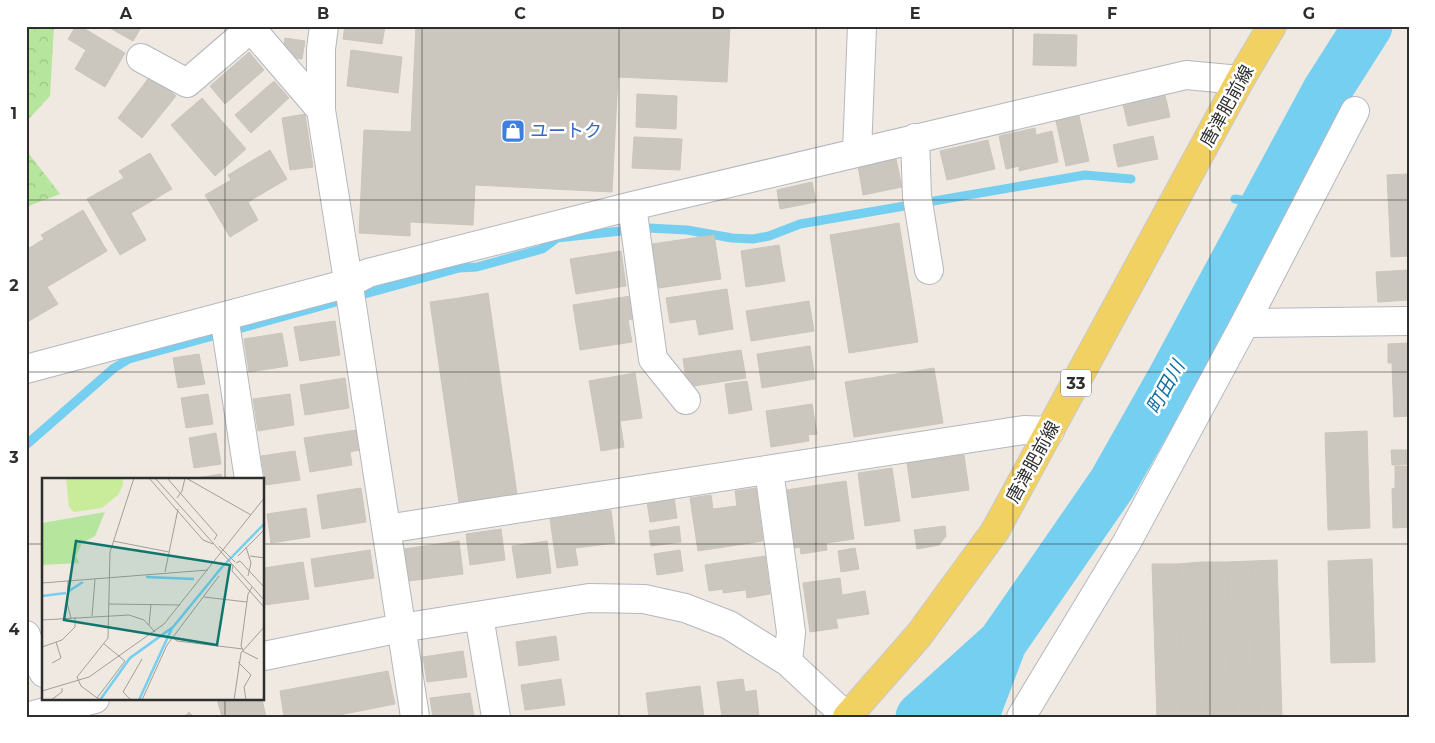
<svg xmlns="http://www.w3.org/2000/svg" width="1435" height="743" font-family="Montserrat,'Noto Sans JP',sans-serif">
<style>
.forest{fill:url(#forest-crowns)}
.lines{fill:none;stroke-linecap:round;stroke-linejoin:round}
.stream{stroke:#75cff0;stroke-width:9}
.river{stroke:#75cff0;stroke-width:49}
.building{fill:#cbc7bf;stroke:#cbc5ba}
.minor-casing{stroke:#b4b7c1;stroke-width:30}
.major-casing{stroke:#c9c9c9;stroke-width:30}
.minor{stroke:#fff;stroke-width:28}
.major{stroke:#f2d163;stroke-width:28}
.grid{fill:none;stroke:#2e2e2e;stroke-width:1;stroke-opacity:0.55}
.labels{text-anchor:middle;stroke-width:5;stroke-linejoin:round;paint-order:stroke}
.shield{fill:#fff;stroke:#6d6d6d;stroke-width:1}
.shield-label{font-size:16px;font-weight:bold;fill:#2e2e2e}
.street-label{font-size:18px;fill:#2e2e2e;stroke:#fff}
.shop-label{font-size:18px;fill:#366cbe;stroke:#fff;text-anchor:start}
.water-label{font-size:19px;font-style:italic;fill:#0d6fa3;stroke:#fff}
.inset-river{fill:none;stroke:#75cff0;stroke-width:2.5}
.inset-road{fill:none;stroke:#a29e99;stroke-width:1}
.view{fill:#0f766e;fill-opacity:0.15;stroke:#0f766e;stroke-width:2.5}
.inset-edge{fill:none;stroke:#2e2e2e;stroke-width:2.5}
.neatline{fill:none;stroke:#2e2e2e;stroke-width:2}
.grid-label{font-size:16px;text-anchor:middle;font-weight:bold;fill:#2e2e2e}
</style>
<defs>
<pattern id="forest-crowns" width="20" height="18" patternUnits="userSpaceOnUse" patternTransform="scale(1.25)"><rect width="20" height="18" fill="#b6e59e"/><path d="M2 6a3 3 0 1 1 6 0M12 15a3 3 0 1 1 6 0" fill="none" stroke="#9dc588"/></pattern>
</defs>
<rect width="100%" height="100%" fill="#efe9e1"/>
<!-- forest -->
<path class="forest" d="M26 26H54L50 96 26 122Z
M26 150 60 194 26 207Z"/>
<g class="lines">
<!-- stream -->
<path class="stream" d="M1235 199 1266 204
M26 445 114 368 129 359 459 268 477 267 542 249 557 238 648 228 687 230 732 238 753 239 769 236 800 224 1085 175 1131 179"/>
<!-- river -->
<path class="river" d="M920 717 1002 643 1112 484 1172 378 1326 92 1368 26
M974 717 1000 649"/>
</g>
<!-- building -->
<path class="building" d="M76 26H80L125 53 105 87 75 69 86 50 68 39Z
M106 26H142L133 41Z
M345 26H385L382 44 343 39Z
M416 26H730L727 82 618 77 612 192 475 185 473 225 410 222V236L359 233 364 130 411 132Z
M1183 26H1223V28Z
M1034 34 1077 35 1076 66 1033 65Z
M285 38 305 41 302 59 290 58 291 51 284 50Z
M351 50 402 57 398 93 347 86Z
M249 52 264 70 225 104 210 86Z
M151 75 176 96 142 138 118 118Z
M274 81 289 98 251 133 235 115Z
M637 94 677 96 676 129 636 127Z
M1165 95 1170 117 1128 126 1123 104Z
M202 98 246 149 215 176 171 125Z
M305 114 313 167 290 170 282 118Z
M1079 116 1089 161 1066 166 1056 121Z
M1035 128 1036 135 1052 131 1058 162 1019 171V166L1006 169 999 136Z
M1153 136 1158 159 1118 167 1113 145Z
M634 137 682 139 680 170 632 168Z
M988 140 995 169 947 180 940 151Z
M270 150 287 179 248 202 258 220 230 237 205 195 231 180 228 175Z
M150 153 172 189 131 213 146 240 120 255 87 199 124 178 119 171Z
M896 159 902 187 863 195 858 166Z
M1409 174V256L1391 257 1387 175Z
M812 182 816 202 780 209 777 190Z
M83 210 107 251 47 287 58 304 29 321 26 316V250L44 239 41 235Z
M899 223 918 342 849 353 830 235Z
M714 235 721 279 659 288 652 244Z
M779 245 785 281 746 287 741 251Z
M621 251 626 286 576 294 570 259Z
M1409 270V300L1378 302 1376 272Z
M727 289 733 329 699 335 696 319 670 323 666 298Z
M488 293 517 494 488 498 459 298Z
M637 295 640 318 628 320 632 342 580 350 573 305Z
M459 298 488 498 459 503 430 302Z
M809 301 814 331 751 341 746 311Z
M335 321 340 355 300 361 294 327Z
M282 333 288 366 249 372 244 339Z
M1409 343V416L1394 417 1392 363H1388V344Z
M810 346 815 379 762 388 757 354Z
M741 350 746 378 687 387 683 359Z
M199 354 205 384 178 388 173 358Z
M934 368 943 423 854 437 845 382Z
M635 373 642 418 620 421 624 447 601 451 589 381Z
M345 378 349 408 305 415 300 385Z
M747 381 752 410 729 414 725 384Z
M208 394 213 424 186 428 181 398Z
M290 394 294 425 258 431 253 399Z
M812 404 817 434 808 435 809 441 771 447 766 411Z
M356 430 359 450 350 452 352 465 310 472 304 438Z
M1367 431 1370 528 1328 530 1325 433Z
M216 433 221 464 194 468 189 438Z
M1391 450H1409V464L1392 465Z
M295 451 300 480 266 485 261 456Z
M964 455 969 490 912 498 907 463Z
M1395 466H1409V527L1393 528 1392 489 1395 488Z
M892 468 900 521 865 526 858 473Z
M221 474 222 479H197V478Z
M846 481 854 539 826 543 827 550 801 554 800 547 795 548 786 490Z
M361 488 366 522 322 529 317 495Z
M756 488 763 541 698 551 690 498 711 495 713 509 737 506 735 491Z
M674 497 677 518 650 522 647 501Z
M306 508 310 537 271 543 267 514Z
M611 510 615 543 575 548 578 565 557 568 550 519Z
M679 526 681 542 651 546 649 531Z
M945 526 946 536 939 545 917 549 914 530Z
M501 529 505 560 470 565 466 534Z
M459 541 463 574 409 581 404 549Z
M547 541 551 573 517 578 512 546Z
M855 548 859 569 841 572 838 551Z
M370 550 374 578 315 587 311 559Z
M680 550 683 571 657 575 654 554Z
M765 556 770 594 747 598 746 590 723 593V589L709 591 705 565Z
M1372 559 1375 662 1331 663 1328 561Z
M1277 560 1282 717H1257L1252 561Z
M1252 561 1257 717H1233L1227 562Z
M303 562 309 599 264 605V568Z
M1202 562H1227L1233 717H1208Z
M1202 562 1208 717H1183L1177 564Z
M1152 564H1177L1183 717H1157Z
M840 578 842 595 865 591 869 614 836 619 838 628 810 632 803 583Z
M556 636 559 660 519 666 516 642Z
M463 651 467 677 427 682 423 657Z
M388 671 395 704 329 717H284L280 691Z
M561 679 565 705 525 710 521 685Z
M743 679 745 692 756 690 759 717H722L717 682Z
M700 686 704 717H649L646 693Z
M470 693 474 717H433L430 698Z
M217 699H262L266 717H222Z
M189 712 194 717H184Z"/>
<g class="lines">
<!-- minor casing -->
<g class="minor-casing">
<path id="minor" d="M249 26 321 110
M324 26 321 49V110L352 306 415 717
M141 58 187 83 251 28V26
M915 138 917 196 929 270
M857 152 862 26
M632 206 653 359 686 400
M224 316 249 479
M1245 323 1409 321
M26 369 349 283 368 273 632 206 1186 75 1240 80
M769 470 791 632 788 662
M386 529 1024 430 1050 431
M479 616 496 717
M26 635 34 657 44 673
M264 656 401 628 589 598 644 599 685 608 729 625 788 662 847 717
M26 717 95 699
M1021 717 1127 542 1245 323 1355 111"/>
</g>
<!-- major casing -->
<g class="major-casing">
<path id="major" d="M847 717 919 635 995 531 1240 80 1272 26"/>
</g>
<!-- minor -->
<use href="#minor" class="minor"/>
<!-- major -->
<use href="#major" class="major"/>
</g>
<!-- grid -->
<path class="grid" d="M225 26V479M422 26V717M619 26V717M816 26V717M1013 26V717M1210 26V717M26 200H1409M26 372H1409M26 544H44M264 544H1409M225 699V717"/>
<!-- icons -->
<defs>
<g id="shop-square" transform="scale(1.25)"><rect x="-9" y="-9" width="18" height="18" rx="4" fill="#3f7fe0" stroke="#fff"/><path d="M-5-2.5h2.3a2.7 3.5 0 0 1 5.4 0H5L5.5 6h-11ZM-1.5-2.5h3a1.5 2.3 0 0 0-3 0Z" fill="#fff"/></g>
</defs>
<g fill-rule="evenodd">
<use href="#shop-square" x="513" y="131"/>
</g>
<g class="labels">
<!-- shield labels -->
<rect class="shield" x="1061" y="369.5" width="30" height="27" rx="4"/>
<g class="shield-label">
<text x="1076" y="389">33</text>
</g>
<!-- street labels -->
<g class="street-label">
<text transform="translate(1227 106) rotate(-61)" y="6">唐津肥前線</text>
<text transform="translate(1033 462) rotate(-61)" y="6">唐津肥前線</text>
</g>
<!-- shop labels -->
<g class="shop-label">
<text x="530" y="137">ユートク</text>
</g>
<!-- water labels -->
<g class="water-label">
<text transform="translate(1165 387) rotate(-61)" y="7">町田川</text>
</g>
</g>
<!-- overview -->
<g transform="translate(42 478)">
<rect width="222" height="222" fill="#efe9e1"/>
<path d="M63 34 53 58 40 65 34 78 37 85 0 87V45Z" fill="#b6e59e"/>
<path d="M24 0H81V7L77 16 60 30 32 34 27 29Z" fill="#c9ec9a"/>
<path class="inset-river" d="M104 99 152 101M27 113 41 104M0 118 24 115M58 222 88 180 131 149 180 89 223 45M97 222 130 150"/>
<path class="inset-road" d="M107 0 161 62 171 66M113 0 223 123M125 0 175 57 172 62M144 0 209 37M135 20 140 13 143 0M71 63 127 74M177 68 193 84M204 69 209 85 206 98M196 78 223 51M208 78 223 80M194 85 198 83 223 110M191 87 190 93 222 129M123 94 136 31M26 103 25 125 29 140M0 105 166 92M210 109 206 116 199 168 202 174 216 181M162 119 205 124M67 126 138 127M50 138 53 101M0 142 87 137 102 142 113 154M107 147 109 126M130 159 135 163 201 171M0 169 20 162 33 149V139M196 184 209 197 202 209 204 222M10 185 19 180 14 164M0 213 47 199 122 146 223 19M55 220 83 183 62 166M9 222 20 214V210M58 222 39 208 35 199 66 160 68 74 92 0M89 222 81 214 100 181M100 222 125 167 177 98M192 222 199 175 223 148"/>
<path class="view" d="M34 63 188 87 175 167 22 142Z"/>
<rect width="222" height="222" class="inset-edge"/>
</g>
<!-- border -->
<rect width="1435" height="743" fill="none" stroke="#ffffff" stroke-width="55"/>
<rect x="28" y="28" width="1380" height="688" class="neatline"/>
<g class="grid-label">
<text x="126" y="19">A</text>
<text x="323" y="19">B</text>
<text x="520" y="19">C</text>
<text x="718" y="19">D</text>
<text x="915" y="19">E</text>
<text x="1112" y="19">F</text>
<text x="1309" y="19">G</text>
<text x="14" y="119">1</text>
<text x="14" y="291">2</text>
<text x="14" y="463">3</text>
<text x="14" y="635">4</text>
</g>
</svg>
